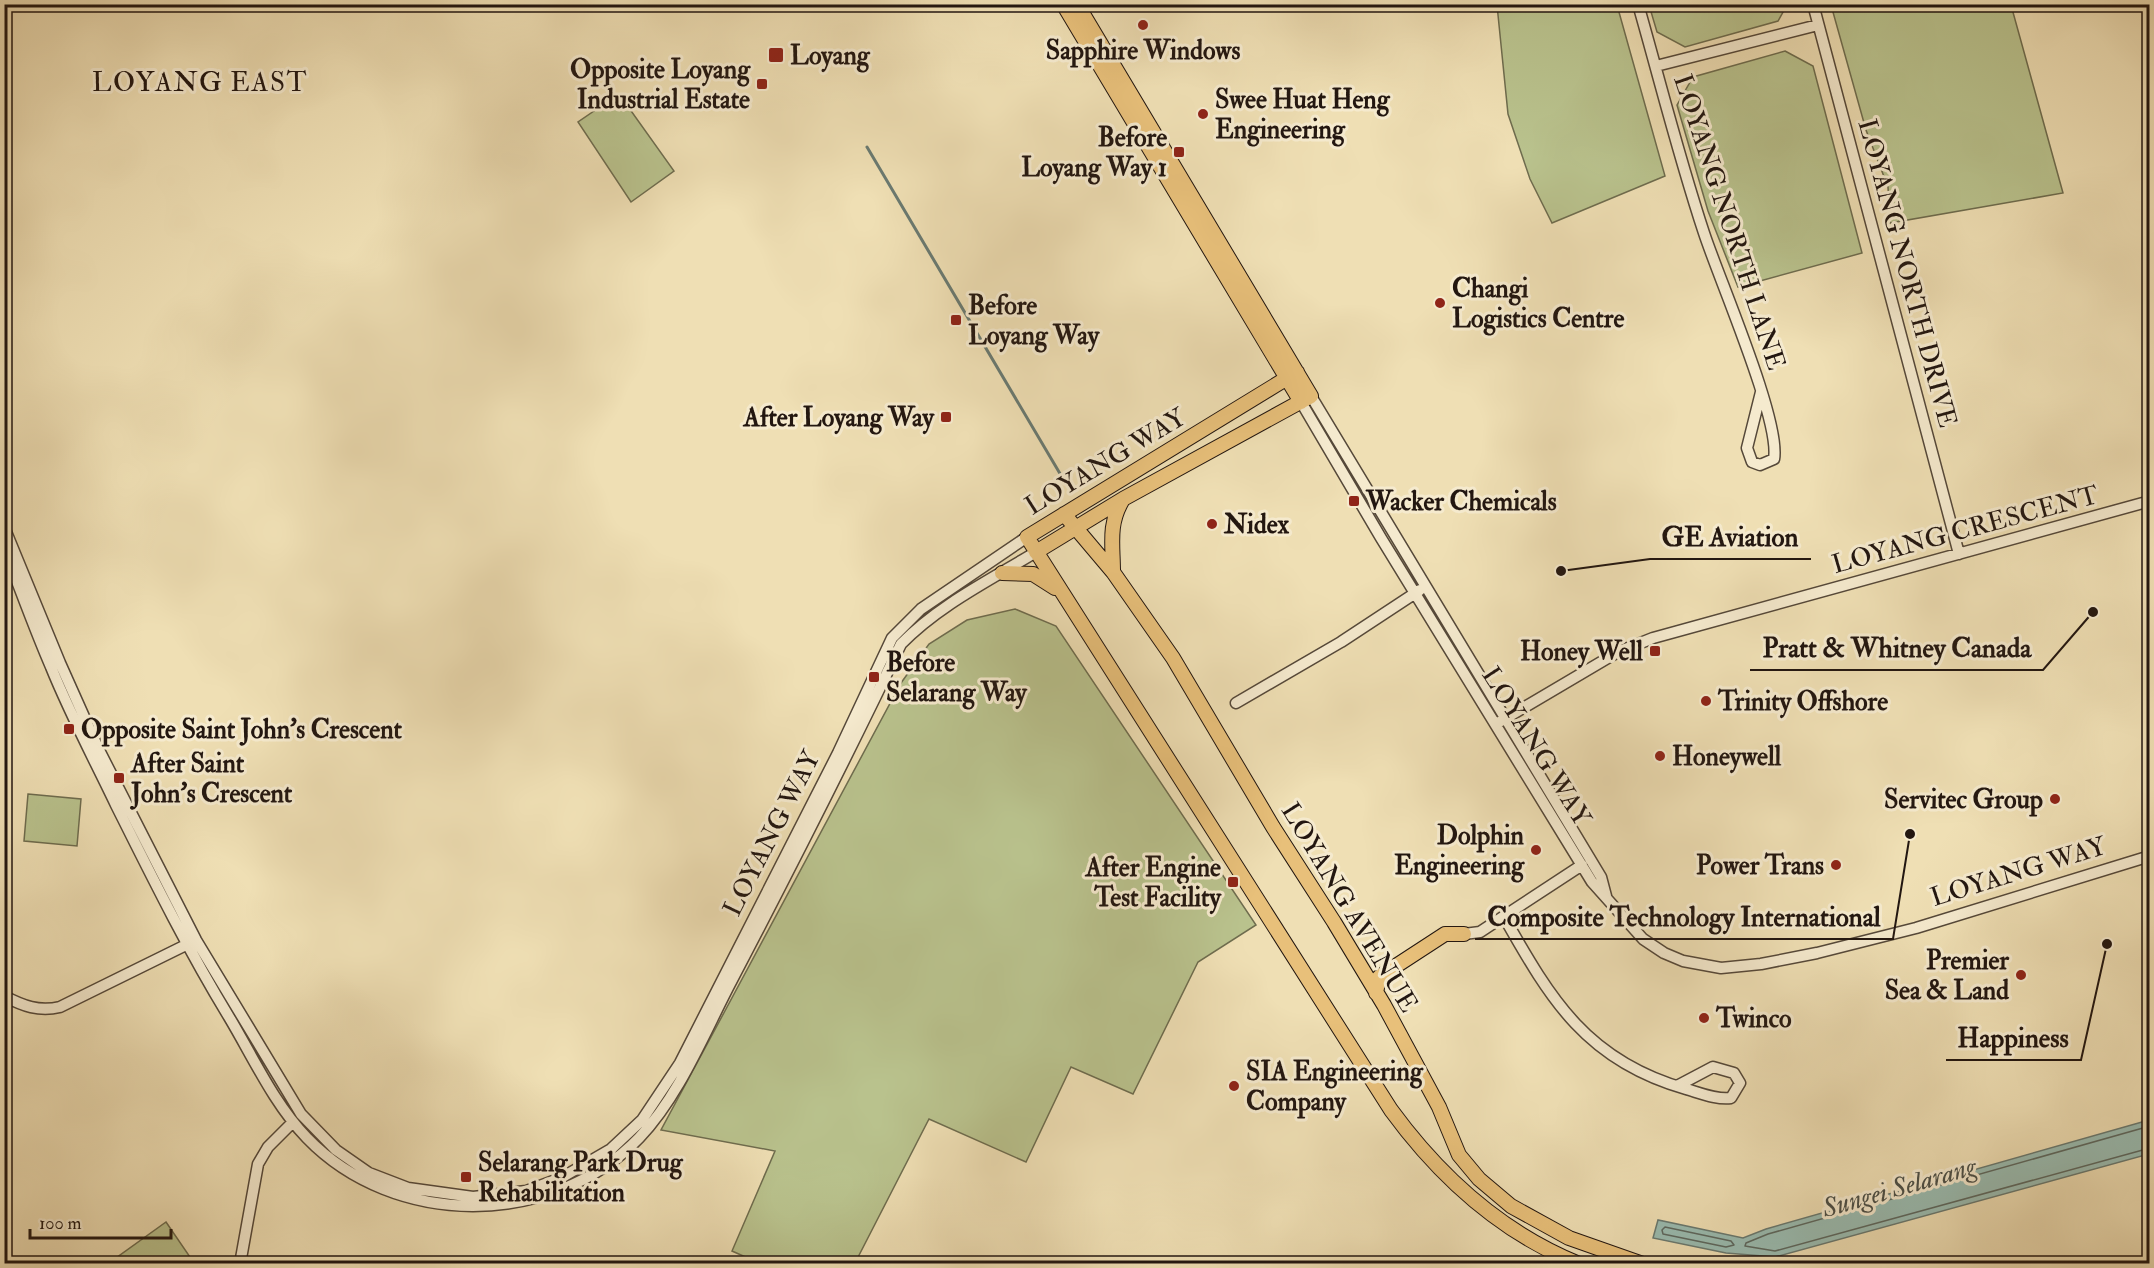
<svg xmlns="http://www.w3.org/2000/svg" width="2154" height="1268" font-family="'IM FELL Double Pica',serif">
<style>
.green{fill:#b9c28d;stroke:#6e6c4e;stroke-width:1.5}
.water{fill:#9abcb1;stroke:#6a7a71;stroke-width:1.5}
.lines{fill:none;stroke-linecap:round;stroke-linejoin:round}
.shore{stroke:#5e6960;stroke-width:1.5}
.stream{stroke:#6a7a71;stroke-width:3}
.minor-casing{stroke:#554839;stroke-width:13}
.major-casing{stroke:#221610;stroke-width:16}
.minor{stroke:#f5eace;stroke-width:10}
.major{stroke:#e8c07a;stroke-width:14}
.poi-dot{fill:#8f2418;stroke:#f5eace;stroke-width:2}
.labels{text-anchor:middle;stroke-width:6;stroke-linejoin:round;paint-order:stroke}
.poi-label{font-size:26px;font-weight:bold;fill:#221610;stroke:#f5eace;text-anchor:start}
.street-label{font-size:26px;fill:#221610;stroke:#f5eace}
.neighbourhood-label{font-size:27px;letter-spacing:1.5px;fill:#221610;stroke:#f5eace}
.water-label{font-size:27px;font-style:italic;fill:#4c5048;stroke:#f5eace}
.leader{fill:none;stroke:#221610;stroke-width:2}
.callout-dot{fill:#221610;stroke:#f5eace;stroke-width:2}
.callout-label{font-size:27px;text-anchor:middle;font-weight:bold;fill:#221610;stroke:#f5eace;stroke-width:6;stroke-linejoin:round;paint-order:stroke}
</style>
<rect width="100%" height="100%" fill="#efdfb4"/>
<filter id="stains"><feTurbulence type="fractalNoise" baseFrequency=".00333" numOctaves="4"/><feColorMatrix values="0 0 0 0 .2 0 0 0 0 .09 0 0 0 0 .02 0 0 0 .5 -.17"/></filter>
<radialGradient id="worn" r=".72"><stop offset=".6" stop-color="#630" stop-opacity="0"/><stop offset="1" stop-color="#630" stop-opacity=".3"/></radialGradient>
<!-- green -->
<path class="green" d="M1497 5H1617L1665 176 1552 223 1530 179 1508 114Z
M1649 5V4L1787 5 1778 21 1685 47 1657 32Z
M1831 5H2011L2063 193 1890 223 1888 187 1866 130Z
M1785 51 1813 66 1862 253 1738 287 1708 211 1677 105 1693 77Z
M619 94 674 171 631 202 578 122Z
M1015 609 1056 626 1256 925 1198 962 1133 1094 1071 1067 1026 1162 929 1119 855 1263H759L732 1251 775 1151 661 1130 901 683 929 644 967 620Z
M28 794 81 799 77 846 24 841Z
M166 1222 190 1257 182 1263H120L116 1258Z"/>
<!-- water -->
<path class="water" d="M2149 1120V1154L1775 1257 1726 1253 1653 1238 1658 1220 1743 1238 1766 1229Z"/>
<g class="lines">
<!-- shore -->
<path class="shore" d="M2150 1126 1768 1234 1746 1243 1745 1246 1775 1251 2150 1148
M1665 1227 1731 1241 1734 1245 1726 1247 1663 1234 1662 1230Z"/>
<!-- stream -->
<path class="stream" d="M867 147 1062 477"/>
<!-- minor casing -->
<g class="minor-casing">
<path id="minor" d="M1638 4C1660 81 1679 158 1704 233 1719 279 1781 421 1774 459L1760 465 1752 462 1747 448 1761 392
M1813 4 1959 554
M1656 66 1818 25
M1311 396 1601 877 1606 896
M1301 402 1381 538 1592 882 1643 939 1664 953 1683 961 1721 968 1761 964 1817 953 1916 928 2150 856
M4 527 60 663 98 748 196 940 301 1114 336 1150 369 1173 408 1188 473 1197 526 1191 561 1178 611 1149 642 1120 680 1063 838 753 892 638 921 609 1027 537
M4 548C20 588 34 628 51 667 70 714 94 759 116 805 152 877 187 948 229 1017 253 1057 274 1104 307 1138 394 1228 551 1229 639 1138 680 1095 704 1033 732 980 790 869 847 757 901 644 939 605 990 580 1036 552
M1236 703 1341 642 1420 590
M1496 724 1618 652 1653 638 2150 501
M1504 917C1551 1000 1587 1061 1686 1089 1700 1093 1717 1100 1731 1098L1740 1083 1734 1073 1713 1067 1677 1086
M1464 934 1480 932 1582 865
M4 996C23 1006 39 1012 60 1007L190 943
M240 1264 258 1164 268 1147 293 1122"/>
</g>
<!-- major casing -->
<g class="major-casing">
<path id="major" d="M1063 4 1301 402
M1297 372 1027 537 1391 1110C1440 1177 1500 1232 1579 1264
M1064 514 1113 572 1173 658 1273 827 1334 922 1384 1005 1439 1107 1459 1155 1479 1179 1511 1206 1569 1238 1643 1264
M1036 552 1123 499 1311 396 1077 4
M1113 572C1113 545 1108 525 1122 501
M1002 573 1033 574 1055 588
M1376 993 1379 977 1445 934H1464"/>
</g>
<!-- minor -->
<use href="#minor" class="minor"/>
<!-- major -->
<use href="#major" class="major"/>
</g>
<!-- markers -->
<g class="poi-dot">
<circle cx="1143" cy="25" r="6"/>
<rect x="768" y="47" width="16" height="16" rx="3"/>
<rect x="756" y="78" width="12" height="12" rx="3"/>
<circle cx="1203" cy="114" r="6"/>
<rect x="1173" y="146" width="12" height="12" rx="3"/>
<circle cx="1440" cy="303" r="6"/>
<rect x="950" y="314" width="12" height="12" rx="3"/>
<rect x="940" y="411" width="12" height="12" rx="3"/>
<rect x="1348" y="495" width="12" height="12" rx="3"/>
<circle cx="1212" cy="524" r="6"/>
<rect x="1649" y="645" width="12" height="12" rx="3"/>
<rect x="868" y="671" width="12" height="12" rx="3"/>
<circle cx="1706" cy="701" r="6"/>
<rect x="63" y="723" width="12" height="12" rx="3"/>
<circle cx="1660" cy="756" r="6"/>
<rect x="113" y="772" width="12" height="12" rx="3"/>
<circle cx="2055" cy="799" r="6"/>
<circle cx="1536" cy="850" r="6"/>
<circle cx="1836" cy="865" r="6"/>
<rect x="1227" y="876" width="12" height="12" rx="3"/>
<circle cx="2021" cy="975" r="6"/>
<circle cx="1704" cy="1018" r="6"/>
<circle cx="1234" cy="1086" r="6"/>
<rect x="460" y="1171" width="12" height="12" rx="3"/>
</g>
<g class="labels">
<!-- poi labels -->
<g class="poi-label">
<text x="1143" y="59" text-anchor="middle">Sapphire Windows</text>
<text x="790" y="64">Loyang</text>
<text x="750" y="78" text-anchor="end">Opposite Loyang<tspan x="750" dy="30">Industrial Estate</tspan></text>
<text x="1215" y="108">Swee Huat Heng<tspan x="1215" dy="30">Engineering</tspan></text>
<text x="1167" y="146" text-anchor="end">Before<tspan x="1167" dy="30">Loyang Way 1</tspan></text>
<text x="1452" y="297">Changi<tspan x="1452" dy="30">Logistics Centre</tspan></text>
<text x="968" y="314">Before<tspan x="968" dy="30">Loyang Way</tspan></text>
<text x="934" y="426" text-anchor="end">After Loyang Way</text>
<text x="1366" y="510">Wacker Chemicals</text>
<text x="1224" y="533">Nidex</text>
<text x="1643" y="660" text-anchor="end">Honey Well</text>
<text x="886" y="671">Before<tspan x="886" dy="30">Selarang Way</tspan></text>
<text x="1718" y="710">Trinity Offshore</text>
<text x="81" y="738">Opposite Saint John's Crescent</text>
<text x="1672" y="765">Honeywell</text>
<text x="131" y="772">After Saint<tspan x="131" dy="30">John's Crescent</tspan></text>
<text x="2043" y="808" text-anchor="end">Servitec Group</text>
<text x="1524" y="844" text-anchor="end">Dolphin<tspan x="1524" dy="30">Engineering</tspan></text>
<text x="1824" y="874" text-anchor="end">Power Trans</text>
<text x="1221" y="876" text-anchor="end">After Engine<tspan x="1221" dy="30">Test Facility</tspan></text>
<text x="2009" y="969" text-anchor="end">Premier<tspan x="2009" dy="30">Sea &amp; Land</tspan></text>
<text x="1716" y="1027">Twinco</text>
<text x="1246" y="1080">SIA Engineering<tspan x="1246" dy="30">Company</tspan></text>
<text x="478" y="1171">Selarang Park Drug<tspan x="478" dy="30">Rehabilitation</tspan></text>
</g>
<!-- street labels -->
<g class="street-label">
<text transform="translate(1730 222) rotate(72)" y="9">LOYANG NORTH LANE</text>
<text transform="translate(1908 273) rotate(75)" y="9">LOYANG NORTH DRIVE</text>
<text transform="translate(1105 461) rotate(-31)" y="9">LOYANG WAY</text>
<text transform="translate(1965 529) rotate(-15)" y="9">LOYANG CRESCENT</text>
<text transform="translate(1537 746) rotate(58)" y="9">LOYANG WAY</text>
<text transform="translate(771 833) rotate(-63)" y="9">LOYANG WAY</text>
<text transform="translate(2018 871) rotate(-17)" y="9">LOYANG WAY</text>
<text transform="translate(1350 907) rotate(59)" y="9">LOYANG AVENUE</text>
</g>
<!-- neighbourhood labels -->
<g class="neighbourhood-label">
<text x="200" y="91">LOYANG EAST</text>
</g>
<!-- water labels -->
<g class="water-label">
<text transform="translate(1899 1187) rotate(-16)" y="9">Sungei Selarang</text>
</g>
</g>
<!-- callouts -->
<path class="leader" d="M1561 571L1650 559H1811M2093 612L2043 670H1750M1910 834L1893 939H1475M2107 944L2081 1060H1946"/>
<g class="callout-dot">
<circle cx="1561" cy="571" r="6"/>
<circle cx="2093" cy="612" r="6"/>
<circle cx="1910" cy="834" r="6"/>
<circle cx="2107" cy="944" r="6"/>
</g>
<g class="callout-label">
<text x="1730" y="546">GE Aviation</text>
<text x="1897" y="657">Pratt &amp; Whitney Canada</text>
<text x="1684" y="926">Composite Technology International</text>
<text x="2013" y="1047">Happiness</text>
</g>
<!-- margin -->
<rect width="2154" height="1268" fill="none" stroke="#efdfb4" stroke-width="24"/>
<rect x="6" y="6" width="2142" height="1256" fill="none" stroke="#221610" stroke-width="3"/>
<rect x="12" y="12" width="2130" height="1244" fill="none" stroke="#221610" stroke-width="1.5"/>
<!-- scale -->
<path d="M30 1229v9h141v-9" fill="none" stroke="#221610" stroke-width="3"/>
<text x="39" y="1229" font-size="18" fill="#221610" stroke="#f5eace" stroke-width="4.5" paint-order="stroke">100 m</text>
<rect width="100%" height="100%" filter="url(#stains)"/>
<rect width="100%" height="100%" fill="url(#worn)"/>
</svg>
